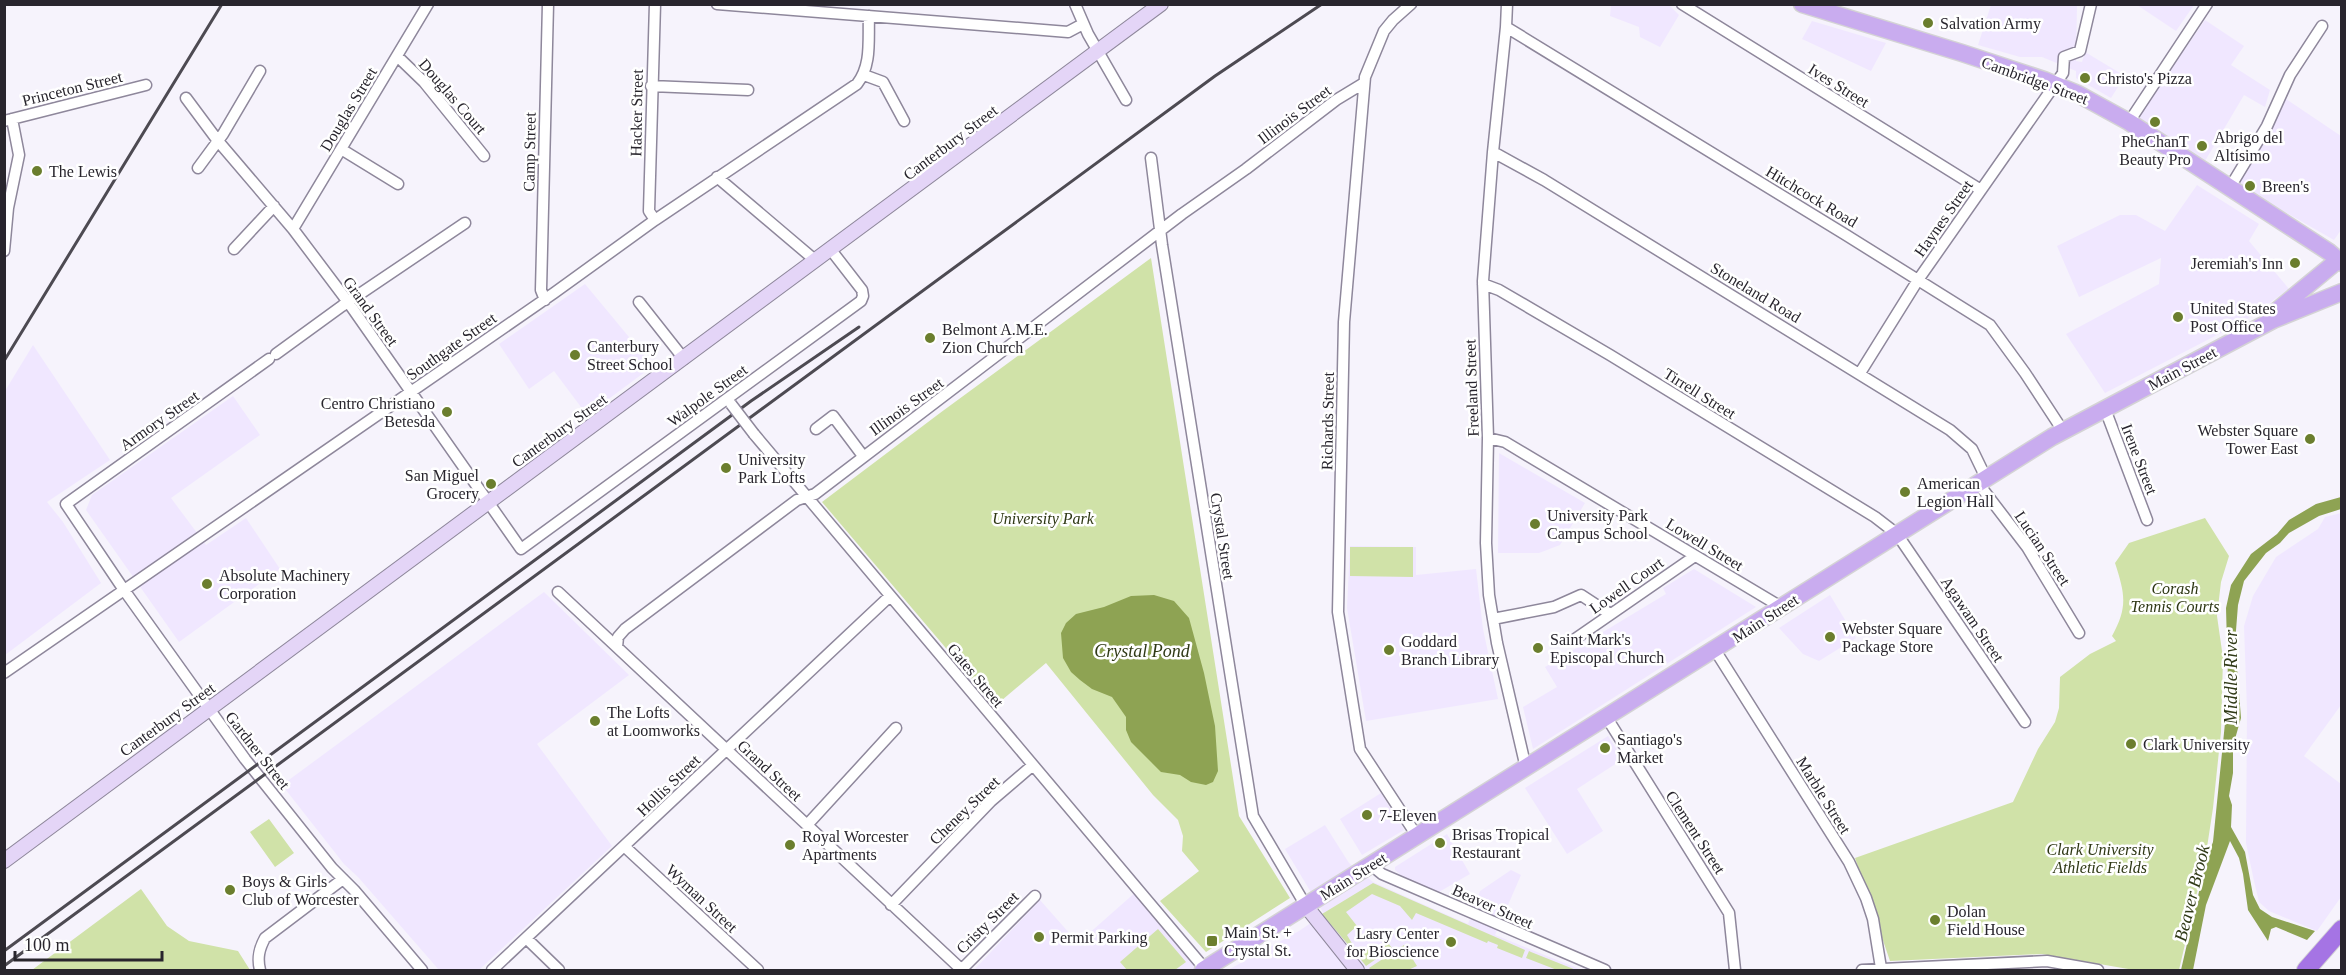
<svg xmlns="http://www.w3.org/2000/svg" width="2346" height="975" font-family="Georgia,serif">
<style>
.built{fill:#f0e7ff}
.green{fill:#d0e2a8}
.water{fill:#8ea353}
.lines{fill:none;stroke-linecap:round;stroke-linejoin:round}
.street-casing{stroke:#8e879b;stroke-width:13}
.secondary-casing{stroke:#8e879b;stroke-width:16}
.primary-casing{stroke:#d4d3d5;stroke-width:19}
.highway-casing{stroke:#d4d3d5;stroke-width:20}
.street{stroke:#fff;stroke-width:10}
.secondary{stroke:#e4d5f7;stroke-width:14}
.primary{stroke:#c9acef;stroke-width:16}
.highway{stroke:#a574e4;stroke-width:18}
.rail{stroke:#4d4a52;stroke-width:3}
.street-bridge-casing{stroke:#8e879b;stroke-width:13;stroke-linecap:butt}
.street-bridge{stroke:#fff;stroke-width:10}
.poi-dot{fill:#6b7e2e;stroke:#fff;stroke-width:2}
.labels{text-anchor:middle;stroke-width:5;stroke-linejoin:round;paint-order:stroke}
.poi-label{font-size:16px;fill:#28252d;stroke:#fff;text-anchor:start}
.street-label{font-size:16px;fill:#28252d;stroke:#fff}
.park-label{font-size:16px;font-style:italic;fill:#2e3714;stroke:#fff}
.water-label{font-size:18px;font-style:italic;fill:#303a17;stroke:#fff}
</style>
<rect width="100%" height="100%" fill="#f6f3fc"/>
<!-- built -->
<path class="built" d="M1611 4 1669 5 1679 15 1660 47 1640 37 1639 27 1610 16Z
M1991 5H2077L2076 61 2082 62 2085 52 2125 76 2111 98 2076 78V71L2042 57H2020L1978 45Z
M2137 5H2194L2176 31Z
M2205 20 2244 46 2231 65 2270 90 2265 107 2244 95 2205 161 2138 117Z
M1812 21 1886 43 1871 71 1802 39Z
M2286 99 2341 136V230L2334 240 2236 184 2268 136Z
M2197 185 2259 224 2249 241 2289 289 2244 321 2105 393 2066 334 2159 284 2161 258 2079 297 2057 246 2120 215H2136L2165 231Z
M585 284 653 366 587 415 554 371 529 389 499 344Z
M33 345 110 460 47 502 63 522 101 583 5 655V391Z
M233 396 260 435 171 498 206 545 246 518 280 569 179 642 86 510 92 495Z
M1499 453 1585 503 1560 545 1539 553H1498Z
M2341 513V705L2304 756 2341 784V897L2317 931 2269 911 2259 902 2254 881 2246 843 2247 710 2244 626 2253 596 2276 557 2318 529 2325 517Z
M1350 546 1416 547V575L1476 569 1483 629 1498 699 1366 721 1347 608Z
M1694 569 1756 607 1533 749 1523 707 1557 687 1545 667 1666 594 1663 588Z
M544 592 629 675 537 744 612 846 479 970H439L358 877 344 864 282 785Z
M1830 595 1856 638 1819 661 1803 654 1779 628Z
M1608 736 1623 759 1577 789 1603 831 1567 854 1525 788Z
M1381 793 1404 830 1362 855 1340 819Z
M1325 825 1349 863 1373 882 1468 924 1480 891 1511 870 1521 875 1495 935 1582 970H1228L1299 931 1324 914 1285 849Z
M1447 834 1470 874 1439 892 1403 877 1395 870V867Z
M1137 891 1204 970H974L1040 900 1078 943Z"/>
<!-- green -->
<path class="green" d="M1151 258 1239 816 1290 898 1206 952 1160 901 1199 871 1182 851 1183 836 1178 820 1153 795 1046 663 995 706 822 502 940 413Z
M2205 518 2229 556 2221 582 2217 616 2223 658 2221 732 2213 808 2206 854 2179 970H2134L2042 954 1890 961 1855 858 2013 802 2038 749 2055 722 2059 708 2060 677 2090 654 2116 641 2112 636C2128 607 2125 594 2115 563L2129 543Z
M1350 547H1413V577L1350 576Z
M269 819 294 853 275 867 250 832Z
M1373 883 1525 950 1522 958 1497 948 1498 945 1488 941 1487 943 1416 913 1412 920 1400 906 1372 894 1346 912 1357 926 1347 935 1357 952 1356 954 1322 914Z
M141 889 167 926 189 941 238 951 250 970H32Z
M1158 929 1186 962 1175 970H1127L1120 962Z
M1388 943 1392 948 1366 966 1358 956 1371 947 1376 953Z
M1404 945 1417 966 1408 970H1371L1369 968Z
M1529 951 1531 952 1576 970H1557L1526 958Z"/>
<!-- water -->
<path class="water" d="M2341 497V509L2319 516 2289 533 2280 543 2266 553 2244 581 2238 605 2235 643 2241 718 2233 746V773L2229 796 2232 805 2231 827 2245 852 2253 895 2260 909 2272 917 2315 931 2307 940 2276 927 2271 929 2268 941 2248 910 2243 874 2239 858 2230 841 2206 905 2193 970H2181L2207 857 2213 842 2225 723 2231 694 2228 681 2226 608 2231 585 2251 554 2277 534 2289 520 2316 504Z
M1154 595 1174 601 1189 618 1204 673 1215 726 1218 771 1213 782 1206 785 1191 782 1180 775 1161 772 1131 742 1126 730V717L1112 697 1092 689 1080 680 1071 672 1063 658 1061 633 1066 623 1076 614 1104 607 1131 596Z"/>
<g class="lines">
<!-- street casing -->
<g class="street-casing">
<path id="street" d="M655 4 649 211 655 220
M717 4 1068 32 1083 24
M1075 4 1088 34 1126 100
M1411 4 1393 20 1384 31 1365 77 1344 322 1338 612 1360 749 1417 836
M1507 4 1506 27 1493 152 1483 281 1488 438 1486 543 1489 595 1497 643 1526 768
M1682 4 1981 190
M1506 27 1846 235 1990 325 2025 373 2063 431
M397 56 424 82 484 156
M864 75 883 82 904 121
M651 86 748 90
M186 98 218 141 293 229 348 302 521 549 861 301 863 296 862 290 831 250
M4 121 146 85
M2129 122 2207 4
M341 149 398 184
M1493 152 1544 180 1950 430 1972 449 1986 478
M1151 158 1162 245 1253 816 1306 906
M198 168 223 134 260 71
M717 177 816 261
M2229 189 2267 126 2290 75 2322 26
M293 229 428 4
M234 249 274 206
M4 251 8 208 19 155 12 119
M1483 284 1499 290 1610 355 1875 517 1897 534 2025 722
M545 300 541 290 548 4
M639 302 684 359
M276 354 342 306 465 223
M269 359 66 504 124 590 245 759 332 868 354 890 422 970
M1860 373 1918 280 2063 73 2064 57 2080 51 2091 4
M2105 409 2147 520
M816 429 833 416 863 456
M754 434 1205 969
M1488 438 1505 442 1781 607
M1978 483 2027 547 2079 633
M558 592 962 970
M1493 619 1554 607 1581 595 1610 614
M1575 639 1695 556
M617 647 618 637 625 629 797 500 815 494 1182 214 1246 169 1336 100 1364 83
M1715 650 1849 862 1866 898 1873 919 1881 968
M4 673 554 293 655 220 857 84C872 65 868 40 869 16
M1607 718 1729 913 1735 970
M807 825 896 728
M625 847 758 970
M1371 865 1382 874 1605 970
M891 905 991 801 1033 765
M526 938 559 970
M260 970C257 958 259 949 265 938L343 879
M492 970 890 596
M961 970 1035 896
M1862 970 2047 961 2098 970"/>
</g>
<!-- secondary casing -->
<g class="secondary-casing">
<path id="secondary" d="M4 861 1161 4
M1306 906 1357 970"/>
</g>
<!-- primary casing -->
<g class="primary-casing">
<path id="primary" d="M1802 4 1962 53 2044 80 2078 94 2129 122 2329 252 2342 263
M2274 313 2337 261 2342 260
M1203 970 2052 437 2273 320 2342 292"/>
</g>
<!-- highway casing -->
<g class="highway-casing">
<path id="highway" d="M2306 970 2342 929"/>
</g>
<!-- street -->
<use href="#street" class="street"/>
<!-- secondary -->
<use href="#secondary" class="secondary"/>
<!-- primary -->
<use href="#primary" class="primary"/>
<!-- highway -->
<use href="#highway" class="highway"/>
<!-- rail -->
<path class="rail" d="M4 361 222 4
M4 951 751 401 859 327
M4 966 1215 76 1322 4"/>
<!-- street-bridge casing -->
<g class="street-bridge-casing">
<path id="street-bridge" d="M731 404 754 434"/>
</g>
<!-- street-bridge -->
<use href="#street-bridge" class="street-bridge"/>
</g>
<!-- markers -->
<g class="poi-dot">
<circle cx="1928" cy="23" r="6"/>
<circle cx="2085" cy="78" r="6"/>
<circle cx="2155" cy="122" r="6"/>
<circle cx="2202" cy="146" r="6"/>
<circle cx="37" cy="171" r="6"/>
<circle cx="2250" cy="186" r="6"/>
<circle cx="2295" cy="263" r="6"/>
<circle cx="2178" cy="317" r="6"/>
<circle cx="930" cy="338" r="6"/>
<circle cx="575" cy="355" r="6"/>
<circle cx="447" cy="412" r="6"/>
<circle cx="2310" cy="439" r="6"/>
<circle cx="726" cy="468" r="6"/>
<circle cx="491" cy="484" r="6"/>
<circle cx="1905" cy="492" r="6"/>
<circle cx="1535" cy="524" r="6"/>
<circle cx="207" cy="584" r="6"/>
<circle cx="1830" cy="637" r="6"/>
<circle cx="1538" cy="648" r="6"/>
<circle cx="1389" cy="650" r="6"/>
<circle cx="595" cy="721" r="6"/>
<circle cx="2131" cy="744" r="6"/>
<circle cx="1605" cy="748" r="6"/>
<circle cx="1367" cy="815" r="6"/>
<circle cx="1440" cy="843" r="6"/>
<circle cx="790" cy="845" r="6"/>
<circle cx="230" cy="890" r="6"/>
<circle cx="1935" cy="920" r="6"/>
<circle cx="1039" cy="937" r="6"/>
<rect x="1206" y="935" width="12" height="12" rx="3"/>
<circle cx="1451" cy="942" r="6"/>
</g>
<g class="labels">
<!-- poi labels -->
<g class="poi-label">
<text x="1940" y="29">Salvation Army</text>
<text x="2097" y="84">Christo's Pizza</text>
<text x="2214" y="143">Abrigo del<tspan x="2214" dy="18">Altísimo</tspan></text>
<text x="2155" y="147" text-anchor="middle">PheChanT<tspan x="2155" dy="18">Beauty Pro</tspan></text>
<text x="49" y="177">The Lewis</text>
<text x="2262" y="192">Breen's</text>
<text x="2283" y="269" text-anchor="end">Jeremiah's Inn</text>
<text x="2190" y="314">United States<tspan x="2190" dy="18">Post Office</tspan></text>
<text x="942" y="335">Belmont A.M.E.<tspan x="942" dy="18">Zion Church</tspan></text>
<text x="587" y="352">Canterbury<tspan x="587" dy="18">Street School</tspan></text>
<text x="435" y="409" text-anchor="end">Centro Christiano<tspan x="435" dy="18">Betesda</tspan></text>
<text x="2298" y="436" text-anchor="end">Webster Square<tspan x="2298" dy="18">Tower East</tspan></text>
<text x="738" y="465">University<tspan x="738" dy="18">Park Lofts</tspan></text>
<text x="479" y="481" text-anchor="end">San Miguel<tspan x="479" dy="18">Grocery</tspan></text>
<text x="1917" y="489">American<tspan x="1917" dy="18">Legion Hall</tspan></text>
<text x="1547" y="521">University Park<tspan x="1547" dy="18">Campus School</tspan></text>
<text x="219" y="581">Absolute Machinery<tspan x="219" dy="18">Corporation</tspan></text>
<text x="1842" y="634">Webster Square<tspan x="1842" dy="18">Package Store</tspan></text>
<text x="1550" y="645">Saint Mark's<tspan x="1550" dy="18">Episcopal Church</tspan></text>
<text x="1401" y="647">Goddard<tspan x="1401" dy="18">Branch Library</tspan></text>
<text x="607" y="718">The Lofts<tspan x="607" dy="18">at Loomworks</tspan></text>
<text x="1617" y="745">Santiago's<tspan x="1617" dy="18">Market</tspan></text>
<text x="2143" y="750">Clark University</text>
<text x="1379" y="821">7-Eleven</text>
<text x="1452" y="840">Brisas Tropical<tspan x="1452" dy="18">Restaurant</tspan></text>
<text x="802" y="842">Royal Worcester<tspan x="802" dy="18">Apartments</tspan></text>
<text x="242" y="887">Boys &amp; Girls<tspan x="242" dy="18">Club of Worcester</tspan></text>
<text x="1947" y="917">Dolan<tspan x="1947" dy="18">Field House</tspan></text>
<text x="1224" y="938">Main St. +<tspan x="1224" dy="18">Crystal St.</tspan></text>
<text x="1439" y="939" text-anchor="end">Lasry Center<tspan x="1439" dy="18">for Bioscience</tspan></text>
<text x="1051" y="943">Permit Parking</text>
</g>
<!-- street labels -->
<g class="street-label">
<text transform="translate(2035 80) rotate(20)" y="6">Cambridge Street</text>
<text transform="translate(1839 85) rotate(32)" y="6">Ives Street</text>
<text transform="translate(72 88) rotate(-14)" y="6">Princeton Street</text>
<text transform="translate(453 96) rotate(49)" y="6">Douglas Court</text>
<text transform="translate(348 109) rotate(-59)" y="6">Douglas Street</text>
<text transform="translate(636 113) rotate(-89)" y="6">Hacker Street</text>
<text transform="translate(1294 114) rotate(-37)" y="6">Illinois Street</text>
<text transform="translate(950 142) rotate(-37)" y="6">Canterbury Street</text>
<text transform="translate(529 152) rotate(-89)" y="6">Camp Street</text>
<text transform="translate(1812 196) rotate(31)" y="6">Hitchcock Road</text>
<text transform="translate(1943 218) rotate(-55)" y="6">Haynes Street</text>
<text transform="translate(1756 292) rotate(31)" y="6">Stoneland Road</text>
<text transform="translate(371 311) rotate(54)" y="6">Grand Street</text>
<text transform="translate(451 346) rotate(-35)" y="6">Southgate Street</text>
<text transform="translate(2182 368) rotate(-28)" y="6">Main Street</text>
<text transform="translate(1471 388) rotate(-92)" y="6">Freeland Street</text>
<text transform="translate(1700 393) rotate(32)" y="6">Tirrell Street</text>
<text transform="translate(707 395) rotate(-36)" y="6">Walpole Street</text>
<text transform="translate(906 406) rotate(-36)" y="6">Illinois Street</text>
<text transform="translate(159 420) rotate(-35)" y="6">Armory Street</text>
<text transform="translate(1327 421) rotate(-89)" y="6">Richards Street</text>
<text transform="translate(559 430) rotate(-36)" y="6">Canterbury Street</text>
<text transform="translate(2140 459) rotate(69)" y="6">Irene Street</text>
<text transform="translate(1223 536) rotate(81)" y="6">Crystal Street</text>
<text transform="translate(1705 544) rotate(31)" y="6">Lowell Street</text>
<text transform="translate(2043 548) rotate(56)" y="6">Lucian Street</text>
<text transform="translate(1626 585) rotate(-35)" y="6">Lowell Court</text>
<text transform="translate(1765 618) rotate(-33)" y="6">Main Street</text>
<text transform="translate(1973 619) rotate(56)" y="6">Agawam Street</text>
<text transform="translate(976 675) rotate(50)" y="6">Gates Street</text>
<text transform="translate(167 719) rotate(-36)" y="6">Canterbury Street</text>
<text transform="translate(258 750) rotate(52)" y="6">Gardner Street</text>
<text transform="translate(770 770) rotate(43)" y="6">Grand Street</text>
<text transform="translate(668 785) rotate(-44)" y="6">Hollis Street</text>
<text transform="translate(1824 795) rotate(58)" y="6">Marble Street</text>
<text transform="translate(964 810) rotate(-44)" y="6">Cheney Street</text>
<text transform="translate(1696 832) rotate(57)" y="6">Clement Street</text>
<text transform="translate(1353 876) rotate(-32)" y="6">Main Street</text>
<text transform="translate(702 898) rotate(43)" y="6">Wyman Street</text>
<text transform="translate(1493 906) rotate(24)" y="6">Beaver Street</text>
<text transform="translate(987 922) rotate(-45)" y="6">Cristy Street</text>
</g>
<!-- park labels -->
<g class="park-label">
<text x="1043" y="524">University Park</text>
<text x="2175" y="594">Corash<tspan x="2175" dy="18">Tennis Courts</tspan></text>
<text x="2100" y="855">Clark University<tspan x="2100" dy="18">Athletic Fields</tspan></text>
</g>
<!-- water labels -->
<g class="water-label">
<text x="1142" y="657">Crystal Pond</text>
<text transform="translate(2231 677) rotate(-90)" y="6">Middle River</text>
<text transform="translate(2192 893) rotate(-76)" y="6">Beaver Brook</text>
</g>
</g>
<!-- border -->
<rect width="2346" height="975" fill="none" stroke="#28252d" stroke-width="12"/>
<!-- scale -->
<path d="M15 951v9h147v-9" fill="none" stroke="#28252d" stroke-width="3"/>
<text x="24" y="951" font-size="18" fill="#28252d" stroke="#ffffff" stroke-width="4.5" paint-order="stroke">100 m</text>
</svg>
